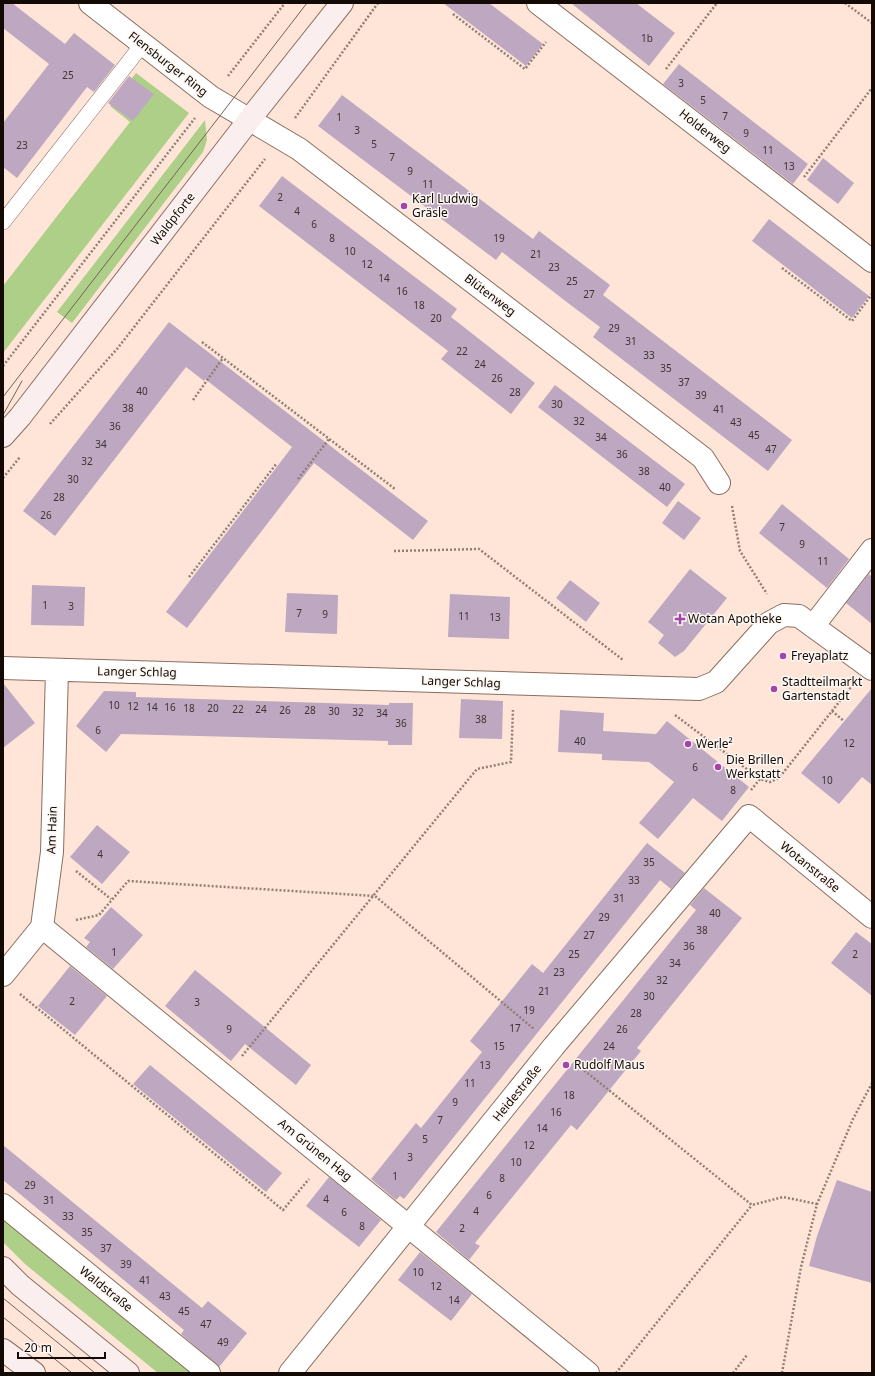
<svg xmlns="http://www.w3.org/2000/svg" width="875" height="1376" font-family="'Noto Sans',sans-serif">
<style>
.green{fill:#aecf88}
.building{fill:#bea8c1}
.lines{fill:none;stroke-linecap:round;stroke-linejoin:round}
.lane-casing{stroke:#8b6e60;stroke-width:16}
.street-casing{stroke:#8b6e60;stroke-width:24}
.secondary-casing{stroke:#8b6e60;stroke-width:24}
.path{stroke:#917e75;stroke-width:2.5;stroke-dasharray:2 2;stroke-linecap:butt}
.lane{stroke:#fff;stroke-width:15}
.street{stroke:#fff;stroke-width:22}
.secondary{stroke:#fbeeee;stroke-width:22}
.tram{stroke:#73625a;stroke-width:1}
.poi-dot{fill:#a443aa;stroke:#fdf7f3;stroke-width:1.5}
.labels{text-anchor:middle;stroke-width:3;stroke-linejoin:round;paint-order:stroke}
.number-label{font-size:10px;fill:#3e3134}
.street-label{font-size:12px;fill:#130905;stroke:#fdf7f3}
.poi-label{font-size:12px;fill:#130905;stroke:#fdf7f3;text-anchor:start}
</style>
<rect width="100%" height="100%" fill="#ffe5d7"/>
<!-- green -->
<path class="green" d="M136 73 189 113 3 353V286L130 122 110 106Z
M205 120 207 140 203 152 72 323 57 312Z
M3 1217 193 1373H158L25 1264 3 1242Z"/>
<!-- building -->
<path class="building" d="M3 3H12L65 44 74 33 115 65 94 92 87 87 17 178 3 167V123L49 64 3 28Z
M443 3H489L543 44 526 66Z
M571 3H636L675 33 649 66Z
M679 64 808 164 793 184 663 84Z
M129 76 154 94 133 121 108 103Z
M342 95 533 239 539 231 593 272 610 285 603 295 792 440 768 471 593 337 600 327 568 303 502 252 496 260 318 126Z
M823 158 854 183 838 204 807 180Z
M282 176 457 309 451 317 535 383 511 414 441 359 448 351 259 206Z
M769 219 869 296 852 318 752 241Z
M169 322 428 521 413 540 314 463 187 628 166 612 292 447 205 379 204 381 186 367 55 536 23 511Z
M555 385 685 484 667 507 538 407Z
M678 501 701 518 684 540 662 523Z
M782 504 849 559 827 588 759 533Z
M690 569 727 598 684 651 675 657 658 643 664 635 648 622Z
M869 574 872 577V624L846 603Z
M570 580 600 603 586 622 556 598Z
M32 585 85 587 84 626 31 625Z
M287 593 338 595 337 634 285 632Z
M450 594 510 597 509 639 448 637Z
M3 683 35 723 3 748Z
M872 688V785L862 777 839 804 801 773Z
M104 691 136 692V697L389 705V703H413L412 745H388V741L121 734 106 752 76 726Z
M461 699 503 701 502 739 459 738Z
M560 710 604 713 603 731 656 734 667 721 749 787 722 821 693 798 658 839 639 823 674 782 649 762 602 760V754L558 752Z
M97 825 130 852 102 884 70 857Z
M647 843 685 873 671 889 660 880 404 1199 400 1196 396 1200 371 1179 416 1123 421 1128 482 1052 470 1041 532 964 543 973Z
M704 888 742 918 637 1048 641 1051 577 1130 571 1125 475 1243 480 1246 469 1260 436 1232 696 910 690 905Z
M111 907 143 935 113 969 86 947 90 942 84 938Z
M856 932 872 944V996L831 963Z
M70 966 107 996 75 1035 38 1006Z
M195 970 311 1065 296 1085 245 1044 231 1061 165 1006Z
M150 1065 282 1173 266 1192 133 1084Z
M3 1145 202 1308 208 1301 247 1333 219 1367 181 1334 184 1330 3 1180Z
M329 1177 381 1220 359 1247 306 1206Z
M837 1180 872 1192V1283L809 1266 817 1236Z
M420 1252 472 1294 451 1321 398 1280Z"/>
<g class="lines">
<!-- lane casing -->
<g class="lane-casing">
<path id="lane" d="M3 222 142 45"/>
</g>
<!-- street casing -->
<g class="street-casing">
<path id="street" d="M90 3 211 97 299 149 703 458 719 483
M538 3 872 261
M814 625 872 550
M3 668 699 689 716 682 769 623 784 615 799 616 872 669
M42 927 588 1373
M3 975 42 927 52 852 57 670
M3 1205 209 1373
M290 1373 554 1046 749 816 872 917"/>
</g>
<!-- secondary casing -->
<g class="secondary-casing">
<path id="secondary" d="M3 436 20 417 249 120 342 3
M3 1268 20 1285 128 1373
M3 1350 34 1373"/>
</g>
<!-- path -->
<path class="path" d="M845 3 872 23
M453 14 525 69 546 42
M666 69 717 3
M228 76 285 3
M295 118 378 3
M804 177 872 88
M782 268 852 321 872 294
M202 342 395 489
M3 366 195 118
M193 400 223 358
M50 424 117 349 265 159
M3 478 20 457
M298 479 329 439
M732 506 740 551 767 594
M394 551 479 549 623 660
M189 577 277 463
M832 711 844 721
M675 715 760 779 770 782 779 778 851 687
M751 790 760 779
M76 871 111 899
M76 920 99 915 128 881 375 896 534 1029
M20 994 283 1210 309 1179
M242 1056 477 769 511 762 513 710
M575 1063 752 1205 783 1197 817 1204
M616 1373 752 1205
M733 1373 747 1355
M782 1373 801 1267 817 1204 853 1119 872 1083"/>
<!-- lane -->
<use href="#lane" class="lane"/>
<!-- street -->
<use href="#street" class="street"/>
<!-- secondary -->
<use href="#secondary" class="secondary"/>
<!-- tram -->
<path class="tram" d="M3 397 307 3
M3 415 22 381
M3 1298 95 1373
M3 1317 72 1373"/>
</g>
<!-- markers -->
<g class="poi-dot">
<circle cx="404" cy="206" r="4"/>
<path d="M678 613h4v4h4v4h-4v4h-4v-4h-4v-4h4z"/>
<circle cx="783" cy="656" r="4"/>
<circle cx="774" cy="689" r="4"/>
<circle cx="688" cy="744" r="4"/>
<circle cx="718" cy="767" r="4"/>
<circle cx="566" cy="1065" r="4"/>
</g>
<g class="labels">
<!-- number labels -->
<g class="number-label">
<text x="647" y="42">1b</text>
<text x="68" y="79">25</text>
<text x="681" y="87">3</text>
<text x="703" y="104">5</text>
<text x="725" y="120">7</text>
<text x="339" y="121">1</text>
<text x="357" y="134">3</text>
<text x="746" y="137">9</text>
<text x="374" y="148">5</text>
<text x="22" y="149">23</text>
<text x="768" y="154">11</text>
<text x="392" y="161">7</text>
<text x="789" y="170">13</text>
<text x="410" y="175">9</text>
<text x="428" y="188">11</text>
<text x="280" y="201">2</text>
<text x="297" y="215">4</text>
<text x="314" y="228">6</text>
<text x="332" y="242">8</text>
<text x="499" y="242">19</text>
<text x="350" y="255">10</text>
<text x="536" y="258">21</text>
<text x="367" y="268">12</text>
<text x="554" y="271">23</text>
<text x="384" y="282">14</text>
<text x="572" y="285">25</text>
<text x="402" y="295">16</text>
<text x="589" y="298">27</text>
<text x="419" y="309">18</text>
<text x="436" y="322">20</text>
<text x="614" y="332">29</text>
<text x="631" y="345">31</text>
<text x="462" y="355">22</text>
<text x="649" y="359">33</text>
<text x="480" y="368">24</text>
<text x="666" y="372">35</text>
<text x="497" y="382">26</text>
<text x="684" y="386">37</text>
<text x="142" y="395">40</text>
<text x="515" y="396">28</text>
<text x="701" y="399">39</text>
<text x="557" y="408">30</text>
<text x="128" y="412">38</text>
<text x="719" y="413">41</text>
<text x="579" y="425">32</text>
<text x="736" y="426">43</text>
<text x="115" y="430">36</text>
<text x="754" y="439">45</text>
<text x="601" y="441">34</text>
<text x="101" y="448">34</text>
<text x="771" y="453">47</text>
<text x="622" y="458">36</text>
<text x="87" y="465">32</text>
<text x="644" y="475">38</text>
<text x="73" y="483">30</text>
<text x="665" y="491">40</text>
<text x="59" y="501">28</text>
<text x="46" y="519">26</text>
<text x="782" y="531">7</text>
<text x="802" y="548">9</text>
<text x="823" y="565">11</text>
<text x="45" y="609">1</text>
<text x="71" y="610">3</text>
<text x="299" y="617">7</text>
<text x="325" y="618">9</text>
<text x="464" y="620">11</text>
<text x="495" y="621">13</text>
<text x="114" y="709">10</text>
<text x="133" y="710">12</text>
<text x="152" y="711">14</text>
<text x="170" y="711">16</text>
<text x="189" y="712">18</text>
<text x="213" y="712">20</text>
<text x="238" y="713">22</text>
<text x="261" y="713">24</text>
<text x="285" y="714">26</text>
<text x="310" y="714">28</text>
<text x="334" y="715">30</text>
<text x="358" y="716">32</text>
<text x="382" y="717">34</text>
<text x="481" y="723">38</text>
<text x="401" y="727">36</text>
<text x="98" y="734">6</text>
<text x="580" y="745">40</text>
<text x="849" y="747">12</text>
<text x="695" y="771">6</text>
<text x="827" y="784">10</text>
<text x="733" y="794">8</text>
<text x="100" y="858">4</text>
<text x="649" y="866">35</text>
<text x="634" y="884">33</text>
<text x="619" y="902">31</text>
<text x="715" y="917">40</text>
<text x="604" y="921">29</text>
<text x="702" y="934">38</text>
<text x="589" y="939">27</text>
<text x="689" y="950">36</text>
<text x="114" y="956">1</text>
<text x="574" y="958">25</text>
<text x="855" y="958">2</text>
<text x="675" y="967">34</text>
<text x="559" y="976">23</text>
<text x="662" y="984">32</text>
<text x="544" y="995">21</text>
<text x="649" y="1000">30</text>
<text x="72" y="1005">2</text>
<text x="197" y="1006">3</text>
<text x="529" y="1014">19</text>
<text x="636" y="1017">28</text>
<text x="515" y="1032">17</text>
<text x="229" y="1033">9</text>
<text x="622" y="1033">26</text>
<text x="499" y="1050">15</text>
<text x="609" y="1050">24</text>
<text x="485" y="1069">13</text>
<text x="470" y="1087">11</text>
<text x="569" y="1099">18</text>
<text x="455" y="1106">9</text>
<text x="556" y="1116">16</text>
<text x="440" y="1124">7</text>
<text x="542" y="1132">14</text>
<text x="425" y="1143">5</text>
<text x="529" y="1149">12</text>
<text x="410" y="1161">3</text>
<text x="516" y="1166">10</text>
<text x="395" y="1180">1</text>
<text x="502" y="1182">8</text>
<text x="30" y="1189">29</text>
<text x="489" y="1199">6</text>
<text x="326" y="1203">4</text>
<text x="49" y="1204">31</text>
<text x="476" y="1215">4</text>
<text x="344" y="1216">6</text>
<text x="68" y="1220">33</text>
<text x="362" y="1230">8</text>
<text x="462" y="1232">2</text>
<text x="87" y="1236">35</text>
<text x="106" y="1252">37</text>
<text x="126" y="1268">39</text>
<text x="418" y="1276">10</text>
<text x="145" y="1284">41</text>
<text x="436" y="1290">12</text>
<text x="165" y="1300">43</text>
<text x="454" y="1304">14</text>
<text x="184" y="1315">45</text>
<text x="206" y="1328">47</text>
<text x="223" y="1346">49</text>
</g>
<!-- street labels -->
<g class="street-label">
<text transform="translate(168 64) rotate(38)" y="4">Flensburger Ring</text>
<text transform="translate(705 131) rotate(38)" y="4">Holderweg</text>
<text transform="translate(173 219) rotate(-52)" y="4">Waldpforte</text>
<text transform="translate(490 295) rotate(37)" y="4">Blütenweg</text>
<text transform="translate(137 672) rotate(1)" y="4">Langer Schlag</text>
<text transform="translate(461 682) rotate(2)" y="4">Langer Schlag</text>
<text transform="translate(52 830) rotate(-88)" y="4">Am Hain</text>
<text transform="translate(810 867) rotate(39)" y="4">Wotanstraße</text>
<text transform="translate(517 1093) rotate(-51)" y="4">Heidestraße</text>
<text transform="translate(315 1150) rotate(39)" y="4">Am Grünen Hag</text>
<text transform="translate(106 1289) rotate(39)" y="4">Waldstraße</text>
</g>
<!-- poi labels -->
<g class="poi-label">
<text x="412" y="203">Karl Ludwig<tspan x="412" dy="14">Gräsle</tspan></text>
<text x="688" y="623">Wotan Apotheke</text>
<text x="791" y="660">Freyaplatz</text>
<text x="782" y="686">Stadtteilmarkt<tspan x="782" dy="14">Gartenstadt</tspan></text>
<text x="696" y="748">Werle²</text>
<text x="726" y="764">Die Brillen<tspan x="726" dy="14">Werkstatt</tspan></text>
<text x="574" y="1069">Rudolf Maus</text>
</g>
</g>
<!-- border -->
<rect width="875" height="1376" fill="none" stroke="#130905" stroke-width="8"/>
<!-- scale -->
<path d="M18 1352v6h87v-6" fill="none" stroke="#130905" stroke-width="2"/>
<text x="24" y="1352" font-size="12" fill="#130905" stroke="#fdf7f3" stroke-width="3" paint-order="stroke">20 m</text>
</svg>
